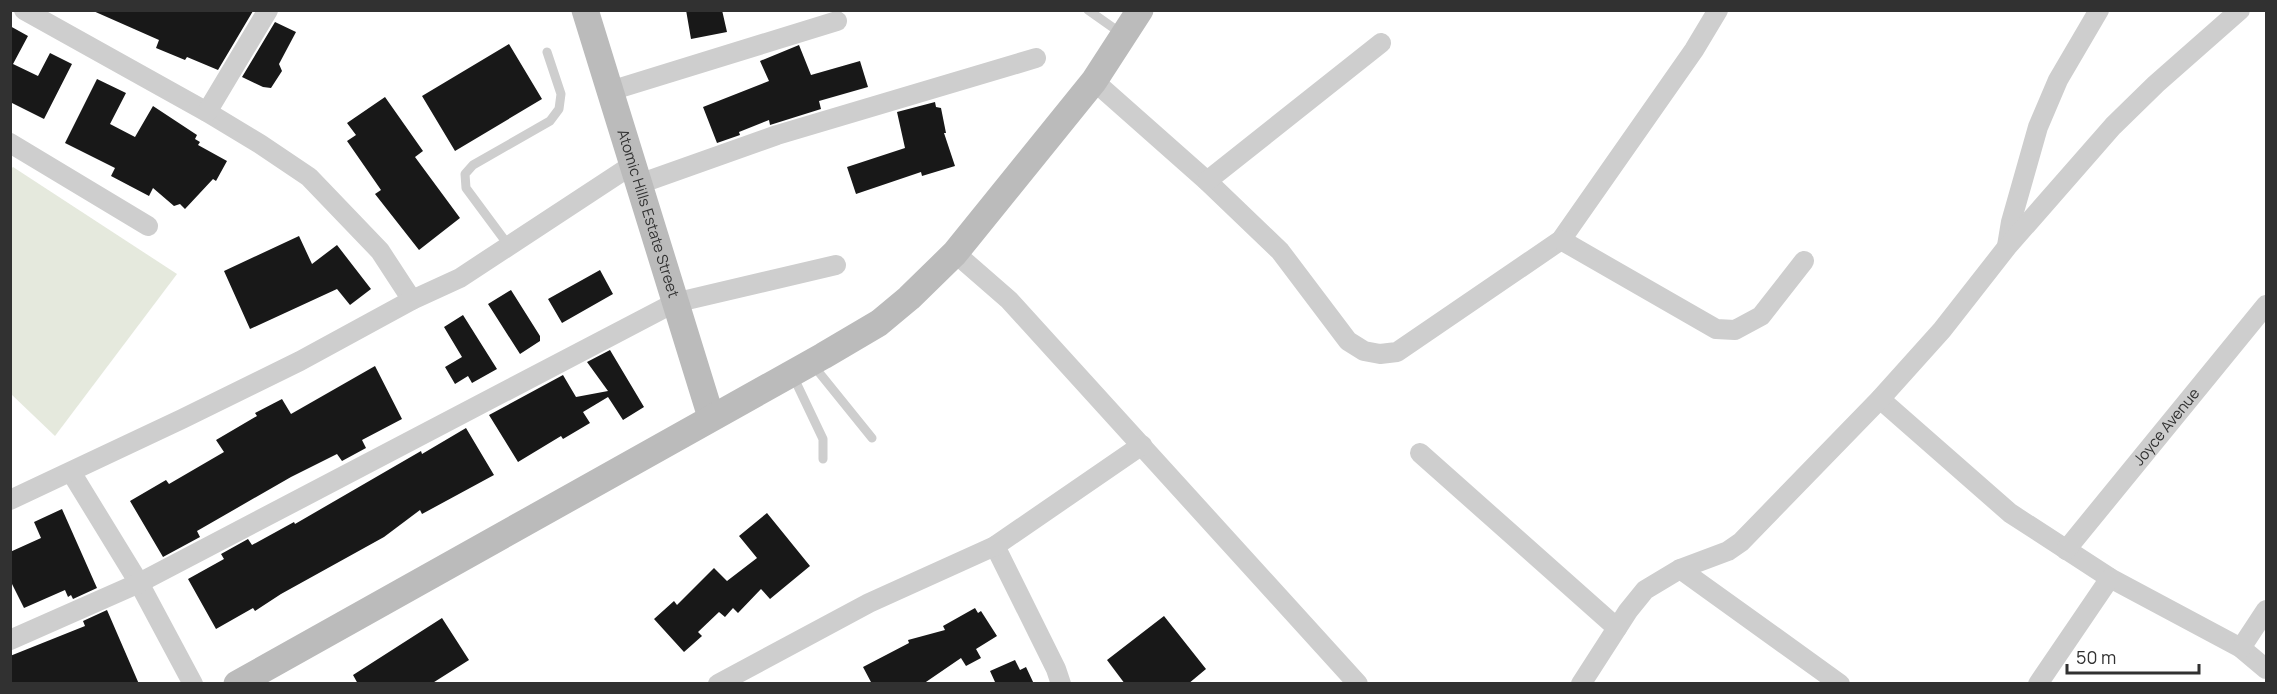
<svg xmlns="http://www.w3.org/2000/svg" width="2277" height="694" font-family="Manrope,sans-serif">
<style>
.green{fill:#e5e9dd}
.building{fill:#181818}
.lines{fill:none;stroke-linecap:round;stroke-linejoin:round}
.lane{stroke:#cecece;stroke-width:9}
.street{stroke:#cecece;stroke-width:20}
.secondary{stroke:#bbb;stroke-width:27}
.labels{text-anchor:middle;stroke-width:6;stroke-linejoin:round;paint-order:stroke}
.street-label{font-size:15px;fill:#313131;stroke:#fff}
</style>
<rect width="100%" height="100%" fill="#fff"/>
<!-- green -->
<path class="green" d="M13 167 177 274 55 436 11 394 10 170Z"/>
<!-- building -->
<path class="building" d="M91 10H252L253 11 218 70 187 57 185 60 156 48 159 40Z
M686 10H722L727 32 691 39Z
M275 22 296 32 279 64 282 71 271 88 263 87 242 77Z
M10 26 28 36 13 64 38 76 50 53 72 64 44 119 10 102Z
M509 44 542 99 455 151 422 96Z
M799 45 811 75 860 61 868 87 819 101 821 109 770 125 769 120 739 132 740 135 717 143 703 107 769 81 760 61Z
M97 79 126 93 110 124 135 137 153 106 197 135 195 139 200 142 198 145 227 161 216 181 213 179 185 209 180 204 174 206 153 188 149 196 111 176 115 168 65 143Z
M385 97 423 151 415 157 460 218 419 250 375 194 381 190 347 141 356 135 347 123Z
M935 102 936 107 941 108 946 133H944L955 166 922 176 921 172 856 194 847 167 905 148 897 112Z
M299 236 312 264 337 245 371 289 350 305 337 289 250 329 224 271Z
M600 270 613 294 562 323 548 299Z
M511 290 540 336V341L520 354 488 304Z
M463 315 497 369 472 383 468 376 455 384 445 367 462 357 444 327Z
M610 350 644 407 623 420 608 397 583 412 590 423 563 439 561 436 518 462 489 415 563 375 576 397 608 391 587 362Z
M375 366 402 419 362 440 366 448 342 461 337 454 291 477 197 531 200 537 163 557 130 501 166 480 169 484 224 452 216 440 257 416 255 413 282 399 291 414Z
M466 428 494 475 422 514 420 510 384 537 281 594 255 611 253 608 216 629 188 579 224 559 221 554 248 539 252 545 294 522 295 524 421 451 422 454Z
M62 509 97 588 73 599 71 595 68 597 65 590 24 608 10 580V552L41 538 34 522Z
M767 513 810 566 770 599 761 589 738 613 733 608 725 617 719 612 698 632 702 636 684 652 654 619 674 601 677 605 714 568 727 581 757 558 739 536Z
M975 608 978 613 981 611 997 636 976 649 981 658 966 666 961 658 923 684H872L863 667 909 643 908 640 945 630 943 626Z
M107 610 139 684H10V656L85 626 83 621Z
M1164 616 1206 669 1188 684H1125L1107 660Z
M442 618 469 660 431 684H358L353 675Z
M1015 660 1020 670 1026 667 1034 684H992L995 682 990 671Z"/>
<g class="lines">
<!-- lane -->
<path class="lane" d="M1088 10 1122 34
M509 246 466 188 465 174 473 165 550 121 559 109 561 94 547 52
M813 365 872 438
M793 376 823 439V459"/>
<!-- street -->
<g class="street">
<path d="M24 10 207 112 260 144 309 177 380 251 412 300"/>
<path d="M1094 81 1207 181 1280 251 1348 341 1364 351 1380 354 1397 352 1561 240 1694 50 1718 10"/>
<path d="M610 91 837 21"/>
<path d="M207 112 268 10"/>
<path d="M10 143 148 226"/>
<path d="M1207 181 1381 43"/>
<path d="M639 184 777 135 1036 58"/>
<path d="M1561 240 1716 329 1735 330 1761 316 1804 261"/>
<path d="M2007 246 2011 222 2038 127 2058 80 2099 10"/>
<path d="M955 253 1009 300 1358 684"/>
<path d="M1880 399 2010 513 2110 578 2241 648 2266 669"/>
<path d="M1420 453 1617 628"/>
<path d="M71 472 139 583 193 684"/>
<path d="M10 500 182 419 300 361 412 300 460 278 632 165"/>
<path d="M995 546 1056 669 1061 684"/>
<path id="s1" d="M2066 550 2266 305"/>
<path d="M1680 569 1840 684"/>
<path d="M10 640 139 583 674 303 836 265"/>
<path d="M2241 648 2266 610"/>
<path d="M718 684 869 603 995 546 1142 445"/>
<path d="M1581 684 1628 611 1645 590 1680 569 1728 551 1741 542 1880 399 1942 330 2007 247 2113 126 2156 84 2240 10"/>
<path d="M2038 684 2110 578"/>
</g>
<!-- secondary -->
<g class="secondary">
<path id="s2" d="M585 10 711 417"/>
<path d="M237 684 823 356 879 323 909 298 955 253 1094 81 1140 10"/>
</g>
</g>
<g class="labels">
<!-- street labels -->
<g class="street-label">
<text dy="5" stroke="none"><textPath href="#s2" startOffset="213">Atomic Hills Estate Street</textPath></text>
<text dy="5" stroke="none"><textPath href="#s1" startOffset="159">Joyce Avenue</textPath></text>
</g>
</g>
<!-- border -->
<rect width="2277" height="694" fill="none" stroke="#313131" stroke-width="24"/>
<!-- scale -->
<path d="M2067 664v9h132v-9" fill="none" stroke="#313131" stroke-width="3"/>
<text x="2076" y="664" font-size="18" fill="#313131" stroke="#ffffff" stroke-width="4.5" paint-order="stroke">50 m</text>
</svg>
